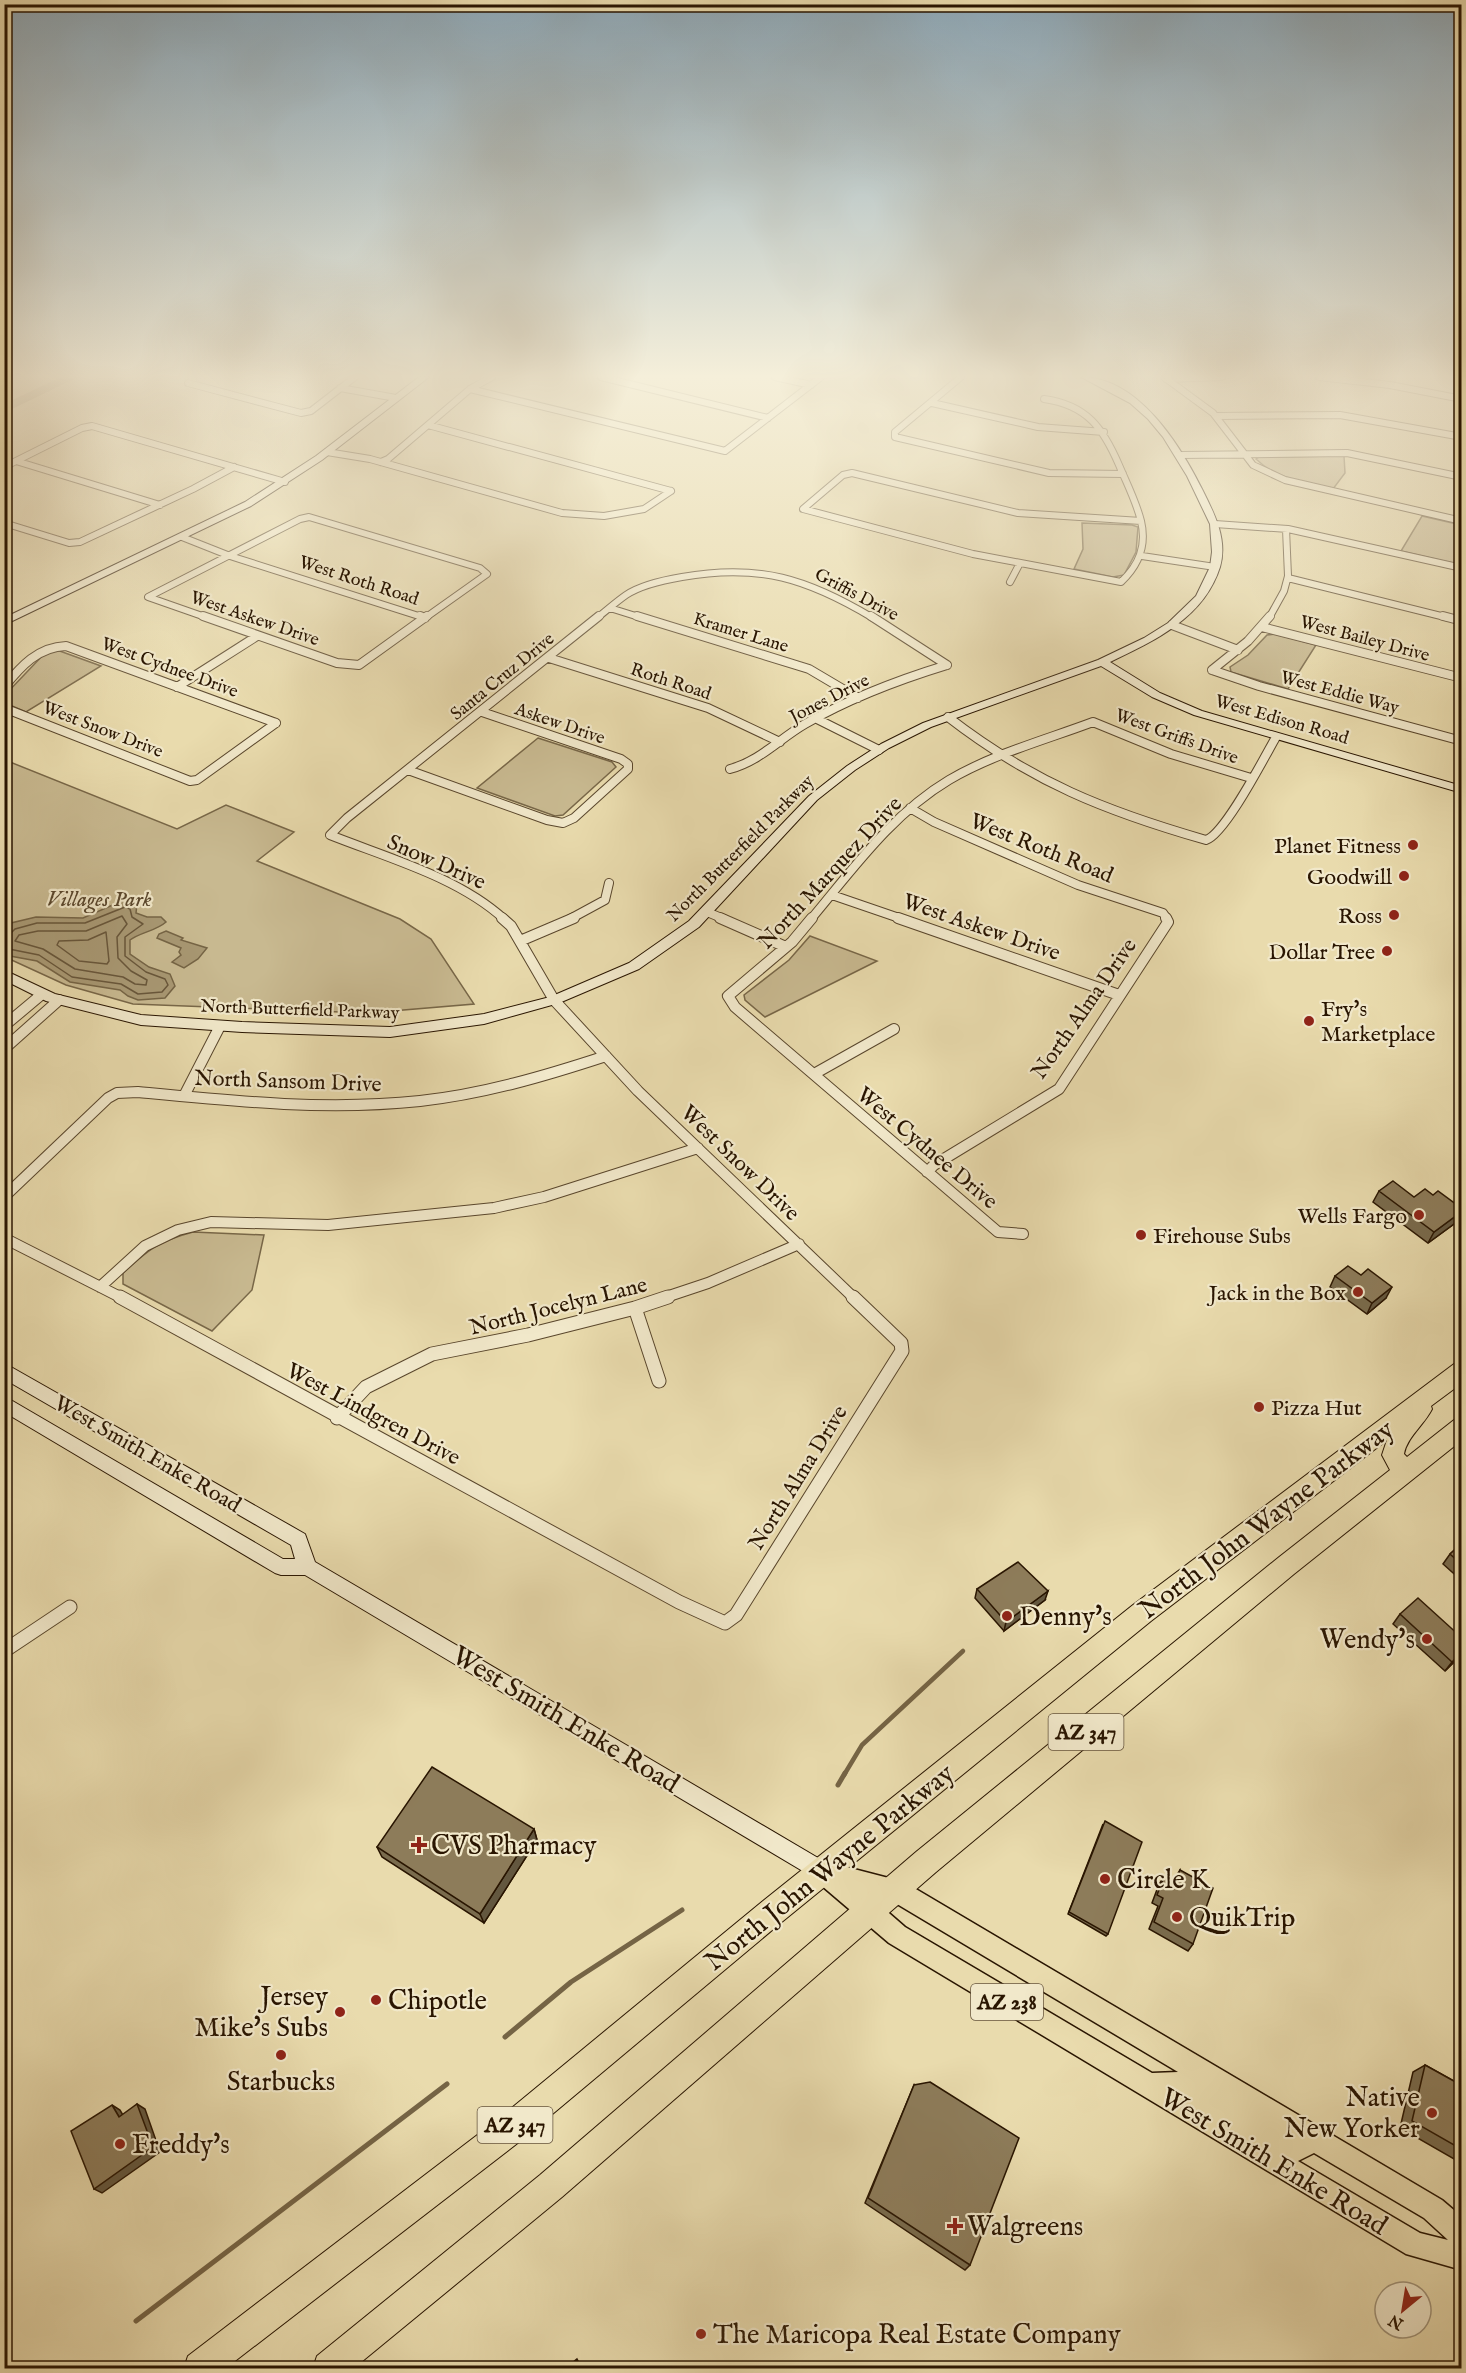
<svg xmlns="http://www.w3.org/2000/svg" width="1466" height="2373" font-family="'IM FELL English',serif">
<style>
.green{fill:#c8b990;stroke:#786748;stroke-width:1.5}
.water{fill:#a89873;stroke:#756445;stroke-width:1.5}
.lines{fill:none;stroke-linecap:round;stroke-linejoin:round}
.shore{stroke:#68563a;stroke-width:1.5}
.stream-far1{stroke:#756445;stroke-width:4.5}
.stream{stroke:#756445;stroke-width:5}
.river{fill:#a89873;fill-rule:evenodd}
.street-far3-casing{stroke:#59462c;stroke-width:8}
.street-far2-casing{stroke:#59462c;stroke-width:10}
.street-far1-casing{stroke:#59462c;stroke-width:12}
.street-casing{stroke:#59462c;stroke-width:15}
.secondary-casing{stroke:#291501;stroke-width:2}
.primary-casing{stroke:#291501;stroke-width:3}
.highway-casing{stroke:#291501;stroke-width:2}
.street-far3{stroke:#f1e8ca;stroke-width:6}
.street-far2{stroke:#f1e8ca;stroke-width:8}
.street-far1{stroke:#f1e8ca;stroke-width:10}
.street{stroke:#f1e8ca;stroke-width:13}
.secondary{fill:#f1e8ca;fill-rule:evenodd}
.primary{fill:#e9dbad;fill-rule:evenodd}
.highway{fill:#e9dbad;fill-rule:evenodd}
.wall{fill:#796b4d;stroke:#291501;stroke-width:1.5}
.shaded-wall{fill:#63573f;stroke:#291501;stroke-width:1.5}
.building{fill:#8d7c5a;stroke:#291501;stroke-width:1.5}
.poi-dot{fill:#8f2418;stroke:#f1e8ca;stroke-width:2}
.labels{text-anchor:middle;stroke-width:4.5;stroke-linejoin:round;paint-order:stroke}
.far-street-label{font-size:18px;fill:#291501;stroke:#f1e8ca}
.shield{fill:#f1e8ca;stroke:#65543d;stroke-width:1.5}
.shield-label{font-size:21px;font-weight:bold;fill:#291501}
.poi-label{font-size:22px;fill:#291501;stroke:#f1e8ca;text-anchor:end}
.street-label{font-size:22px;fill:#291501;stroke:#f1e8ca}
.park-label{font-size:22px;font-style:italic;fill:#59462c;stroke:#f1e8ca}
.near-street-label{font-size:27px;fill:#291501;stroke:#f1e8ca}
.near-poi-label{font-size:27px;fill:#291501;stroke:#f1e8ca;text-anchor:start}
</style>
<rect width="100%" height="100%" fill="#e9dbad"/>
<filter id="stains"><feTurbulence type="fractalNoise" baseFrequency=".00333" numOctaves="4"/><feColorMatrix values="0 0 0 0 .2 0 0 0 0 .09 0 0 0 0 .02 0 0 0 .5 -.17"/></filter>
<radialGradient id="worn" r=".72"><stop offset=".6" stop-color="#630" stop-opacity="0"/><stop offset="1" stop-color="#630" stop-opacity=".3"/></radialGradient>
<!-- green -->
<path class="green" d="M1344 456 1345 473 1333 489C1307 483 1276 479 1256 459L1259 457Z
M1422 516 1461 525V565L1401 551Z
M1082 523 1132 525 1138 527 1136 552 1124 575 1113 577 1074 569 1083 549Z
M1275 634 1316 645 1288 689 1231 672 1230 667 1248 655 1267 635Z
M57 650 101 666 26 712 5 703 4 696 46 652Z
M538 738 612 762 616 767 563 815 555 816 477 788Z
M5 760 177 829 226 805 294 832 257 861 400 919 431 939 474 1004 368 1013 133 1004 66 985 5 957Z
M810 936 877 961 765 1017 745 1000 744 995 789 960Z
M193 1232 264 1235 252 1290 212 1331 123 1284V1273C149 1249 159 1241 193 1232Z"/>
<!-- water -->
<path class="water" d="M124 900 137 904 136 913 147 917H161L166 922C156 931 141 932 130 940V954L149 967 170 974 175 986 165 998 138 1000 128 996 120 990 70 982 37 961 10 956 5 952V932L11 923 36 917 83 918Z
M166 931 183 938 181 940 207 948 198 959 184 968 172 962 181 955 179 952 181 948 157 938 159 934Z"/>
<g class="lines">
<!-- shore -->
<path class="shore" d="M122 916 127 924 117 937 118 958 131 971 147 980 146 985 135 984 123 977 75 969 43 949 15 941 19 935 38 931H86Z
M106 932 109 961 107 964 79 961 57 945 59 941 88 940Z
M4 935 10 934 15 929 37 923H85L125 907 130 909 132 917 143 924 125 937V956L146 972 165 979 168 985 162 992 138 994 121 984 72 977 39 955 4 948"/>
<!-- stream-far1 -->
<path class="stream-far1" d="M844 1775 862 1745 963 1651"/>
<!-- stream -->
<path class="stream" d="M838 1785 845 1773
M505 2037 571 1982 682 1910
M136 2321 447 2084"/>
<!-- river -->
<path class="river" d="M61 377H78L4 413V404Z"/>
<!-- street-far3 casing -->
<g class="street-far3-casing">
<path id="street-far3" d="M601 377 768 418
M775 377 811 385
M961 377 895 432V437L1049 473 1123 474
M1164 377 1213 413 1253 465 1285 480 1462 521
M1319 377 1390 385 1462 399
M1166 379 1222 377
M188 383 301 413 311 411 355 377
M340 388 396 398
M470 389 725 451 821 377
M1044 399C1087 405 1103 428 1119 465 1127 484 1136 501 1141 521
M932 403 1038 427 1104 432
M1216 416 1340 415 1462 437
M428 425 671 491
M327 452 370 459 562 513 604 516 644 509 671 491
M1181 455 1347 453 1462 477
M16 461 160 505
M381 462 388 459 470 389 492 377
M4 467 82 428 92 426 285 482
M852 473 1018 513 1141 521C1147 546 1139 565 1121 582L973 554 803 509 843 475Z
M4 523 69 543 80 542 193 489 234 467
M1215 524 1288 529 1462 568
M182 537 230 556 425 618
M1142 556 1215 567
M1288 578 1449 618
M1010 582 1020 563
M610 608 642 618
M208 618 148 597 300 519 309 517 480 568 487 574 425 618
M597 618C607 610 616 602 626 595 641 585 664 580 682 577 759 563 808 579 873 618
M1269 618 1284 591 1288 576 1286 529"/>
</g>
<!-- street-far2 casing -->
<g class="street-far2-casing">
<path id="street-far2" d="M203 616 337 663 359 665 427 616
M420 616 425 618
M637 616 809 669 858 698
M871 616 947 665
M1443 616 1462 621
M1172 625 1238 650
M1262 627 1462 678
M549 658 708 708 780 742
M1212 670 1259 686 1462 741
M1212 670 1248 641 1270 616
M4 687C21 666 38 647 66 646L276 723
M177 687 257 636
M4 708 190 781 197 780 276 723
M948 717C1032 782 1105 811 1206 840 1225 834 1264 758 1276 737
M817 719 879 750
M730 769C760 761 779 739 805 724 850 698 898 680 947 665
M408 770 547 820 563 823 574 818 628 769V764L621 759 482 712
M910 808 934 822 1078 885 1163 913 1167 919
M832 895 902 919
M707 912 724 919
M504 919C458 877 388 858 330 835L347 818 599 616
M570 919 605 900 609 883
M811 919C853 869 892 814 949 780 993 754 1045 740 1093 722L1171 754 1251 778"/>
</g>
<!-- street-far1 casing -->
<g class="street-far1-casing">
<path id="street-far1" d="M502 918 511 926 554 1000 638 1091 854 1298
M720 918 786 947
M812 918 792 942 728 996 735 1007 998 1232 1023 1234
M898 918 1119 995
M520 941 574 918
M4 1026 41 995
M4 1049 59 1000
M814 1074 894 1029
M184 1096 220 1026
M927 1172 934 1165 1059 1089 1168 922 1166 918
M4 1197 108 1098 117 1093 138 1092C231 1101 326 1111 420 1101 484 1094 545 1076 606 1056
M4 1238 122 1298
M100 1287 145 1246 178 1230 211 1222 328 1225 494 1208 544 1197 698 1148
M663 1298 708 1283 799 1244"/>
</g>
<!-- street casing -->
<g class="street-casing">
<path id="street" d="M120 1297 679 1602 725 1623 736 1615 902 1351 901 1343 853 1297
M635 1308 659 1381
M337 1418 366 1387 432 1354 528 1335 635 1308 668 1297
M4 1651 70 1607"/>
</g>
<!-- secondary casing -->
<g class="secondary-casing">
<path id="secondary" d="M419 377H429L322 460 251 506 4 625V618L245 502 316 456Z
M1081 377C1138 377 1180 445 1202 489 1214 513 1228 539 1220 567 1204 618 1154 641 1110 662L1160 693 1202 711 1462 786V793L1194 715 1152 697 1101 666 931 727 889 748 855 770 817 800 699 927 639 969 559 1003 484 1024 390 1037 242 1032 141 1025 46 1001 4 980V970L55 994 141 1015 242 1022 390 1027 484 1014 550 997 629 963 689 921 809 796 847 766 881 744 923 723 1098 660 1144 638 1168 623 1196 596 1210 567 1212 552 1210 524 1187 476 1163 437 1148 419 1130 403Z
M4 1363 305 1534 315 1562 830 1865 833 1872 830 1879 823 1882 816 1879 305 1575H281L275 1573 4 1412V1396L283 1559H295L291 1545 4 1379Z"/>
</g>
<!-- primary casing -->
<g class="primary-casing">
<path id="primary" d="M823 1861 904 1882 1442 2200 1462 2217V2270L1406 2254 889 1943 815 1880 812 1872 815 1864ZM867 1894 892 1901 1178 2072 1152 2073 905 1927ZM1314 2153 1424 2218 1448 2240 1420 2233 1298 2161Z"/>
</g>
<!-- highway casing -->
<g class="highway-casing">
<path id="highway" d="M1462 1361V1383L1431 1406 1432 1409C1424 1425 1407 1437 1404 1454L1407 1457 1454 1420 1462 1418V1440L1294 1574 936 1872 562 2197 354 2368H313L317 2356 540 2175 916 1852 1278 1558 1390 1470 1382 1455 1387 1440 1151 1621 783 1921 519 2142 226 2368H184L188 2356 497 2120 763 1901 1133 1605 1454 1364Z"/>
</g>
<!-- street-far3 -->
<use href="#street-far3" class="street-far3"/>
<!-- street-far2 -->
<use href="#street-far2" class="street-far2"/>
<!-- street-far1 -->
<use href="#street-far1" class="street-far1"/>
<!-- street -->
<use href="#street" class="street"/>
<!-- secondary -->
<use href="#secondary" class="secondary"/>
<!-- primary -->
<use href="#primary" class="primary"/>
<!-- highway -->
<use href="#highway" class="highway"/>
</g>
<!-- wall -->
<path class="wall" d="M1379 1191 1414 1197 1458 1221 1428 1243 1373 1202Z
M1335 1276 1386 1298 1367 1314 1330 1287Z
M1461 1544V1580L1443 1564 1450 1554Z
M977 1589 1045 1600 1004 1631 975 1598Z
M1400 1614 1461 1655 1445 1671 1393 1624Z
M1103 1824 1108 1934 1106 1936 1068 1914Z
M534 1829 537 1840 484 1923 382 1857 377 1847Z
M1180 1870 1193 1944 1188 1951 1149 1929 1158 1906 1152 1903 1159 1884 1164 1877 1173 1882Z
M1425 2065 1461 2085V2163L1400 2128 1413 2072Z
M914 2085 970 2265 965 2270 865 2203Z"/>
<!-- shaded-wall -->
<path class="shaded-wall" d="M1461 1212V1214L1458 1221 1428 1243 1434 1232Z
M1392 1287 1386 1298 1367 1314 1372 1303Z
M1048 1591 1045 1600 1004 1631 1006 1622Z
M1461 1653V1655L1445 1671 1452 1662Z
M534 1829 537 1840 484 1923 480 1914Z
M137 2104 145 2109 160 2152 102 2193 94 2189Z
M112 2105 120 2110 127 2122 119 2117Z"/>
<!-- building -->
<path class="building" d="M1393 1181 1414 1197 1425 1189 1433 1195 1438 1191 1461 1208V1212L1434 1232 1379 1191Z
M1348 1266 1361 1275 1368 1269 1392 1287 1372 1303 1335 1276Z
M1461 1544V1564L1450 1554Z
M1018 1562 1048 1591 1006 1622 977 1589Z
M1418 1598 1461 1637V1653L1452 1662 1400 1614Z
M432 1767 534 1829 480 1914 377 1847Z
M1105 1821 1142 1842 1108 1934 1069 1912Z
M1180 1870 1213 1888 1193 1944 1154 1922 1163 1898 1157 1895 1164 1877 1175 1883Z
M1425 2065 1461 2085V2149L1412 2121Z
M930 2082 1019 2138 970 2265 868 2198 914 2085Z
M137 2104 153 2147 94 2189 71 2131 112 2105 119 2117Z
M577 2359 582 2368H566Z"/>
<!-- sky -->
<linearGradient id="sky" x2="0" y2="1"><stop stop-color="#8ea9b9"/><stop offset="0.53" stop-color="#f5efda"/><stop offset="1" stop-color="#f5efda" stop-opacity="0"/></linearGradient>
<rect width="1466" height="710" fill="url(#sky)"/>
<!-- markers -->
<g class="poi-dot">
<circle cx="1413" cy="845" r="6"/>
<circle cx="1404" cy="876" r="6"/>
<circle cx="1394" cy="915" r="6"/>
<circle cx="1387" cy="951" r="6"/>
<circle cx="1309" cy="1021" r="6"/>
<circle cx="1419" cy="1215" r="6"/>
<circle cx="1141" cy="1235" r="6"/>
<circle cx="1358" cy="1292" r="6"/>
<circle cx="1259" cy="1407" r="6"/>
<circle cx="1007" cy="1616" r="6"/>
<circle cx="1427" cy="1639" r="6"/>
<path d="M416 1836h6v6h6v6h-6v6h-6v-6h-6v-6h6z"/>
<circle cx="1105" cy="1879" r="6"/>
<circle cx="1177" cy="1917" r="6"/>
<circle cx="376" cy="2000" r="6"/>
<circle cx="340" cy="2012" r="6"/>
<circle cx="281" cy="2055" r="6"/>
<circle cx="1432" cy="2113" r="6"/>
<circle cx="120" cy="2144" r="6"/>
<path d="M952 2217h6v6h6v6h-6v6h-6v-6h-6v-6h6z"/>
<circle cx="701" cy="2334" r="6"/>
</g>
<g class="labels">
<!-- far-street labels -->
<g class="far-street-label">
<text transform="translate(359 580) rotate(18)" y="6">West Roth Road</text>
<text transform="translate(857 594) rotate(28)" y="6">Griffis Drive</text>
<text transform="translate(255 618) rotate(19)" y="6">West Askew Drive</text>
<text transform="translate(741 632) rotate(17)" y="6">Kramer Lane</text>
<text transform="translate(1365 638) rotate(15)" y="6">West Bailey Drive</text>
<text transform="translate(170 667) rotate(20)" y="6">West Cydnee Drive</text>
<text transform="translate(502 676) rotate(-39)" y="6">Santa Cruz Drive</text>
<text transform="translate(671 681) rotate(18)" y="6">Roth Road</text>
<text transform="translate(1340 692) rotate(15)" y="6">West Eddie Way</text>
<text transform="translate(829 698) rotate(-27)" y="6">Jones Drive</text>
<text transform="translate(1282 719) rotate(16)" y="6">West Edison Road</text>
<text transform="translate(560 723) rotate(19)" y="6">Askew Drive</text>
<text transform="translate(103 729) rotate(21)" y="6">West Snow Drive</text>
<text transform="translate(1177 736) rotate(20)" y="6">West Griffs Drive</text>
<text transform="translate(740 848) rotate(-45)" y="6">North Butterfield Parkway</text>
<text transform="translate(300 1009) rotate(2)" y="6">North Butterfield Parkway</text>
</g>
<!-- shield labels -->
<g class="shield">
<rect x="1048.5" y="1714" width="75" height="36" rx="4.5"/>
<rect x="971" y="1984" width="72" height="36" rx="4.5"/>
<rect x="477.5" y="2107" width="75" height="36" rx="4.5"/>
</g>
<g class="shield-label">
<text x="1086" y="1739">AZ 347</text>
<text x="1007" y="2009">AZ 238</text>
<text x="515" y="2132">AZ 347</text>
</g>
<!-- poi labels -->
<g class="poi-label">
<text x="1401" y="853">Planet Fitness</text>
<text x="1392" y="884">Goodwill</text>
<text x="1382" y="923">Ross</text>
<text x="1375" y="959">Dollar Tree</text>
<text x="1321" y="1016" text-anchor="start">Fry's<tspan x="1321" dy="25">Marketplace</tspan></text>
<text x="1407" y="1223">Wells Fargo</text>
<text x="1153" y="1243" text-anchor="start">Firehouse Subs</text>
<text x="1346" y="1300">Jack in the Box</text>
<text x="1271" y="1415" text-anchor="start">Pizza Hut</text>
</g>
<!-- street labels -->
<g class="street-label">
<text transform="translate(1042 847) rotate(22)" y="8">West Roth Road</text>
<text transform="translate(437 861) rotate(24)" y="8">Snow Drive</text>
<text transform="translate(829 872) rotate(-47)" y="8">North Marquez Drive</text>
<text transform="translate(982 926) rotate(19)" y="8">West Askew Drive</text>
<text transform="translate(1083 1008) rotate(-55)" y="8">North Alma Drive</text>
<text transform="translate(288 1080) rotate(2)" y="8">North Sansom Drive</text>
<text transform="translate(928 1147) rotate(40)" y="8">West Cydnee Drive</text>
<text transform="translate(741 1162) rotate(44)" y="8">West Snow Drive</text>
<text transform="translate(558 1305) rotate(-14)" y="8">North Jocelyn Lane</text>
<text transform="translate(374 1413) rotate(28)" y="8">West Lindgren Drive</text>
<text transform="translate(148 1453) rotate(30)" y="8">West Smith Enke Road</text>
<text transform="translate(797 1477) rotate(-58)" y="8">North Alma Drive</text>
</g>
<!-- park labels -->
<g class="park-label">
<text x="99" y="906">Villages Park</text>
</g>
<!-- near-street labels -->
<g class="near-street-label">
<text transform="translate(1266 1519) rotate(-37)" y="9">North John Wayne Parkway</text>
<text transform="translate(566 1719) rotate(31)" y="9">West Smith Enke Road</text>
<text transform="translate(829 1867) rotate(-39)" y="9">North John Wayne Parkway</text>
<text transform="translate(1274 2161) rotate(31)" y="9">West Smith Enke Road</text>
</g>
<!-- near-poi labels -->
<g class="near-poi-label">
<text x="1019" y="1625">Denny's</text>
<text x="1415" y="1648" text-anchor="end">Wendy's</text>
<text x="431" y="1854">CVS Pharmacy</text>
<text x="1117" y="1888">Circle K</text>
<text x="1189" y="1926">QuikTrip</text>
<text x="328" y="2005" text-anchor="end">Jersey<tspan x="328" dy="31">Mike's Subs</tspan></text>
<text x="388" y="2009">Chipotle</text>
<text x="281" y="2090" text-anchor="middle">Starbucks</text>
<text x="1420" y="2106" text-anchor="end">Native<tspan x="1420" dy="31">New Yorker</tspan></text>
<text x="132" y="2153">Freddy's</text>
<text x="967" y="2235">Walgreens</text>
<text x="713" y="2343">The Maricopa Real Estate Company</text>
</g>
</g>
<!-- margin -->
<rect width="1466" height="2373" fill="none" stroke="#e9dbad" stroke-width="24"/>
<rect x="6" y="6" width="1454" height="2361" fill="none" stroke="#291501" stroke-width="3"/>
<rect x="12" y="12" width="1442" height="2349" fill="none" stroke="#291501" stroke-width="1.5"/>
<!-- north arrow -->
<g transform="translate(1403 2310) rotate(210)"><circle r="28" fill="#f1e8ca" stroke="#a1947a" stroke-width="1.5"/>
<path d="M0-4.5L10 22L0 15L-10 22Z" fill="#8f2418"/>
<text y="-9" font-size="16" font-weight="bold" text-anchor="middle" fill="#291501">N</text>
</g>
<rect width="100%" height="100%" filter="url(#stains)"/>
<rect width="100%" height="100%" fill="url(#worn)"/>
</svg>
